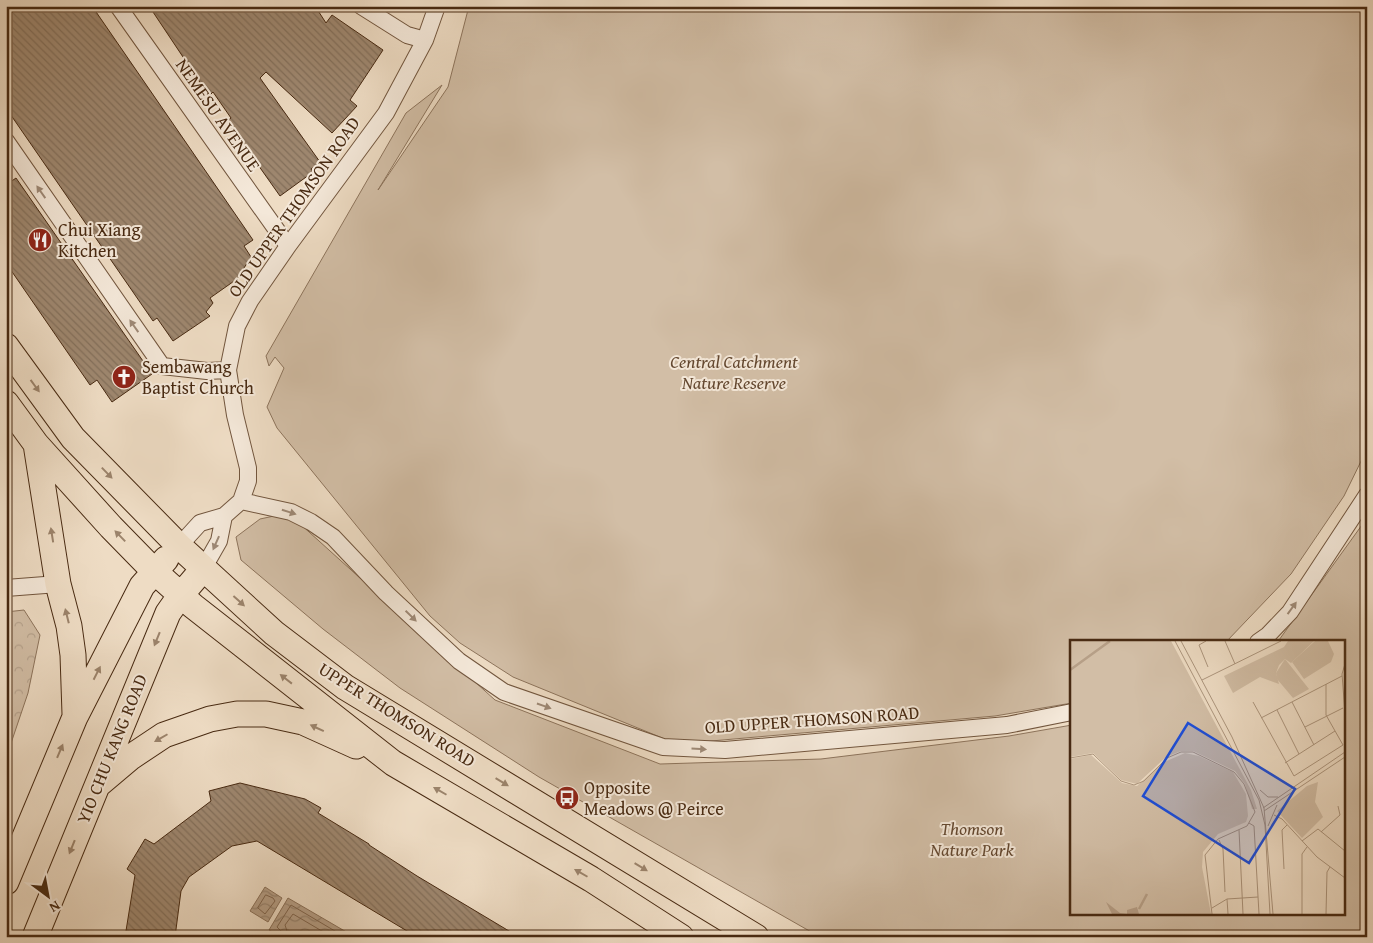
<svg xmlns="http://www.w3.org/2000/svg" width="1373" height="943" font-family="'Gentium Book Plus',serif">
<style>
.forest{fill:url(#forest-crowns);stroke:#8d745c}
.green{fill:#d2bea6;stroke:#8d745c}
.water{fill:url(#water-waves);stroke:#8a7058}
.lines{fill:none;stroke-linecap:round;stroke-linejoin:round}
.shore{stroke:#7f644c;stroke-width:1}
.building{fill:url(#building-back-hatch);stroke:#482a12}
.street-casing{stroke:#72563e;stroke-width:18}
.primary-casing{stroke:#482a12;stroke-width:27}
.street{stroke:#f4e8d9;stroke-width:16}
.primary{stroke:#eedcc4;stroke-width:25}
.oneway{fill:#9e8976}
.oneway2{fill:#9b836b}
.labels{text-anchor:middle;stroke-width:4;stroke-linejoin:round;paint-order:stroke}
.street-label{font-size:18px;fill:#482a12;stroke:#f4e8d9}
.poi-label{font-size:18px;fill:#482a12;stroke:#f4e8d9;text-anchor:start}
.park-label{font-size:18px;font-style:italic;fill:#644830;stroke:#f4e8d9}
.inset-river{fill:none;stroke:#b69f87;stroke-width:2.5}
.inset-road{fill:none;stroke:#ac957d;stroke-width:1}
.view{fill:#1d4ed8;fill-opacity:0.15;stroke:#1d4ed8;stroke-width:2.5}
.inset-edge{fill:none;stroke:#482a12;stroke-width:2.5}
</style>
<defs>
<pattern id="forest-crowns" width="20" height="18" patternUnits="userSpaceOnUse" patternTransform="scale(1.25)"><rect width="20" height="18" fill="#d2bea6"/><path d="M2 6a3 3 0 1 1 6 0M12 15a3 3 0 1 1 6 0" fill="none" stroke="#b6a38e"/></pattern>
<pattern id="water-waves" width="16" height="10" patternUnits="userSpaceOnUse" patternTransform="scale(1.25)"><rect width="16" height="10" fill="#b69f87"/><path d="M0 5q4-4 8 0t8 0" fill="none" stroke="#96826d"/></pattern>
<pattern id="building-back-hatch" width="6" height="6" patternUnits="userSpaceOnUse" patternTransform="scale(1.25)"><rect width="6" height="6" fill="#9e876f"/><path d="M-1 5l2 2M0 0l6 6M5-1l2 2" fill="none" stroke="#836f5a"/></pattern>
</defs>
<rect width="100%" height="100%" fill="#eedcc4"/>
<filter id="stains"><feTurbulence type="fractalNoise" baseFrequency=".004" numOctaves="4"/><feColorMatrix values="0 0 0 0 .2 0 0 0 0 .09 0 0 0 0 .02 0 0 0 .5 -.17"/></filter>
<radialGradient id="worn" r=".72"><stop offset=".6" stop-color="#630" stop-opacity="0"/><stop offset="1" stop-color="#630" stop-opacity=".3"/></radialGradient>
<!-- forest -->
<path class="forest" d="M24 610 40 635 28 693 6 758V612Z"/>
<!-- green -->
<path class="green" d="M469 6H1367V449L1344 496 1291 574 1226 642H1072V703L995 716 677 744 513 677 460 643 430 616 277 428 267 407 284 368 275 357 269 366 266 356 406 113 442 85 378 190 448 87Z
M288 513 495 700 660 764 821 759 1009 736 1072 725V914H1344V642H1276L1279 640 1367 518V937H820L539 777 400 688 323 629 241 560 236 537 260 519Z"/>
<!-- water -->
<path class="water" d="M265 887 282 898 268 922 250 911Z
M288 898 355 937H281L269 930Z"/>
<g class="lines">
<!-- shore -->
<path class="shore" d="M266 895 273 898 275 901 265 914 258 908Z
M283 937 282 932 277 927 291 905 345 937
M289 937 285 925 293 914 332 937"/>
</g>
<!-- building -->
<path class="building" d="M6 6H92L253 240 244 246 251 257 237 279 210 298 213 303 206 312 210 316 173 341 157 318 153 321 6 108Z
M149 6H315L326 23 332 15 383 50 350 100 357 106 332 133 266 72 260 78 320 162 311 169 313 172 280 196 227 121 231 118 213 92 209 96Z
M16 178 152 374 112 402 97 380 90 385 6 263V185Z
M240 783 305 799 321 808 318 813 369 844V845L417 876 519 937H417L257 841 232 846 189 877 181 891 175 937H125L135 875 127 869 145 839 154 844 211 801 209 791Z"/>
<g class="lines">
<!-- street casing -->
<g class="street-casing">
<path id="street" d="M118 6 288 246
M361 6 407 35 425 40
M6 141 162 366 207 371 228 370
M241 501 291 512 311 522 333 537 386 593 459 661 504 692 663 747 725 750 1007 725 1072 712
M179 546 200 523 224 516 241 501 248 481V468L235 415 228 370 237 326 250 301 288 246 386 113 425 40 437 6
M203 569 219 541 224 516
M6 588 58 584
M1258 642 1268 635 1290 612 1367 495"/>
</g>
<!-- primary casing -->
<g class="primary-casing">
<path id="primary" d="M6 346 73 438 179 546 274 633 345 687 756 937
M6 403 36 444 111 527 154 571 193 606 393 763 591 879 681 937
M36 444 58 584 69 626 73 655 75 714
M99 784 131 757 164 735 210 719 237 714H266L303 722 356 746
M6 882 75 717 142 586 166 559
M35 937 168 613 180 596 203 569"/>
</g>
<!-- street -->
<use href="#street" class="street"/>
<!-- primary -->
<use href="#primary" class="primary"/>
</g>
<!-- one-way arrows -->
<defs><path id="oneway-solid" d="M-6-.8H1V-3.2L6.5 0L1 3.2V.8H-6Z" transform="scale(1.25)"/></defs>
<g class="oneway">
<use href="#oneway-solid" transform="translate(41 192) rotate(-125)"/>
<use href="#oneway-solid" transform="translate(134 326) rotate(-125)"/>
<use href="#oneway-solid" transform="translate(289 512) rotate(18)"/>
<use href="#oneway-solid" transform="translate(216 543) rotate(114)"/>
<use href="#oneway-solid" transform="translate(1292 608) rotate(-54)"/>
<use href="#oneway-solid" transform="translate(411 616) rotate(44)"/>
<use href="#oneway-solid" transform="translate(544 706) rotate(19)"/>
<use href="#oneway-solid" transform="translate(699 749) rotate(3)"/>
</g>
<g class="oneway2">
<use href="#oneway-solid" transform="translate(35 386) rotate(54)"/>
<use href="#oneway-solid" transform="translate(107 473) rotate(46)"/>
<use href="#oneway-solid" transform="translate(52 535) rotate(-99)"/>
<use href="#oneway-solid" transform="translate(120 536) rotate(-134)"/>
<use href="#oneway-solid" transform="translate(239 601) rotate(42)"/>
<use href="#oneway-solid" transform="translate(67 616) rotate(-104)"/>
<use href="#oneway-solid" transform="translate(157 639) rotate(112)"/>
<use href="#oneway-solid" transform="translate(97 673) rotate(-63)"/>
<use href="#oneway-solid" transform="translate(286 679) rotate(-142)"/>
<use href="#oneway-solid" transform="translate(317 728) rotate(-155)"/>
<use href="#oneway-solid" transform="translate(161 738) rotate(150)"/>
<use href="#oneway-solid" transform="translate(60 751) rotate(-67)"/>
<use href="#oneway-solid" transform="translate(502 782) rotate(31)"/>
<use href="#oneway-solid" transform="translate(440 791) rotate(-150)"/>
<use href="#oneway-solid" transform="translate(72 847) rotate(112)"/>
<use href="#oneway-solid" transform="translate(641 867) rotate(31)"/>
<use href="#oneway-solid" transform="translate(581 873) rotate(-150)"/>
</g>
<!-- icons -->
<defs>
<g id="restaurant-disc" transform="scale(1.25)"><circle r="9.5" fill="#8f2418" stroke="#f4e8d9"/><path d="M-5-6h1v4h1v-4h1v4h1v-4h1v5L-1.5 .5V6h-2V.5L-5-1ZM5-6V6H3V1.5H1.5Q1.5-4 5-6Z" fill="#fff"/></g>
<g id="church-disc" transform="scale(1.25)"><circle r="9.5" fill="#8f2418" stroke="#f4e8d9"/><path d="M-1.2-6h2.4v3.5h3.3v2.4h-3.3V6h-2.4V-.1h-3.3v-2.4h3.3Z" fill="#fff"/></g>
<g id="bus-disc" transform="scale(1.25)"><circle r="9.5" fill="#8f2418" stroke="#f4e8d9"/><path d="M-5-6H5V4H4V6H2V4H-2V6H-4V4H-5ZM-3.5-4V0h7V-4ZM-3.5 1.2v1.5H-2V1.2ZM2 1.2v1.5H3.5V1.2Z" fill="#fff"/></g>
</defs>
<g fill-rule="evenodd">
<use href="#restaurant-disc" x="40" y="240"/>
<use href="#church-disc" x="124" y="377"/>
<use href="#bus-disc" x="567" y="798"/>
</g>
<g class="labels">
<!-- street labels -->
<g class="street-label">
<text transform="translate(218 115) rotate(55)" y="6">NEMESU AVENUE</text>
<text transform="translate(294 207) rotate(-55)" y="6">OLD UPPER THOMSON ROAD</text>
<text transform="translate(397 715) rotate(32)" y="6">UPPER THOMSON ROAD</text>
<text transform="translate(812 720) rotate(-4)" y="6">OLD UPPER THOMSON ROAD</text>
<text transform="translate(112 749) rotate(-68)" y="6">YIO CHU KANG ROAD</text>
</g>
<!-- poi labels -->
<g class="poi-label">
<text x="58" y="236">Chui Xiang<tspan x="58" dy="21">Kitchen</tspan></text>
<text x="142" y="373">Sembawang<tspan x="142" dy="21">Baptist Church</tspan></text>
<text x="584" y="794">Opposite<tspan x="584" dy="21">Meadows @ Peirce</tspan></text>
</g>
<!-- park labels -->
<g class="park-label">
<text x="734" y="368">Central Catchment<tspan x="734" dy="21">Nature Reserve</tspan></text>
<text x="972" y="835">Thomson<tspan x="972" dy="21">Nature Park</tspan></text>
</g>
</g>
<!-- overview -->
<g transform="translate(1070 640)">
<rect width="275" height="275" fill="#eedcc4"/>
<path d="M218 1H244L221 23 215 19 209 25 206 33 209 44 190 37 163 53 154 36 214 7Z" fill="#d2bea6"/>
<path d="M245 1H258L264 14 261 22 234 39 222 22ZM248 142 245 162 253 177 232 198 207 171 237 146Z" fill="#d2bea6"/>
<path d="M0 1H101L181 150 187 169H182L175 144 165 131 123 111H111L96 117 67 144 51 140 23 113 0 117ZM215 19 239 49 223 58 207 39 206 33ZM115 113 129 116 163 132 176 154 178 176 176 182 148 194 133 212 132 227 141 274H0V119L21 115 52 143 67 146 92 123Z" fill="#d2bea6"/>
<path d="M36 262 50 273 57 274V270L67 267 69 274H42Z" fill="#b69f87"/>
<path class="inset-river" d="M0 30 40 1M69 269 77 254"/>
<path class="inset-road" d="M105 1 189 160 195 185 200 274M111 1 162 97 194 168 203 274M136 1 129 5 138 27M155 1 165 24M275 24 272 34 275 73M132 40 211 1M183 62 224 136 273 105 256 75V44M222 62 244 105M207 70 229 114M191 78 272 36M235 87 273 68M0 118 23 114 51 141 64 145 74 141 97 118 111 112H123L164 132 174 144 185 172M215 123 265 91M190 150 198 157H208M193 168 275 112M194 171 275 117M204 175 212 179 247 217 275 238M179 183 184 186 189 274M198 186 207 165M169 190 173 274M251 192 270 175 268 166M149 200 153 209 155 252M232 201 248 189 275 211M214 229 212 190 217 185M157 259 158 274M142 268 157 259 188 257M142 274 135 215 148 199 177 186 185 172M232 274V214L237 207M256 274 257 232 260 227"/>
<path class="view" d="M118 83 225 149 179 223 73 156Z"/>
<rect width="275" height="275" class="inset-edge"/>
</g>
<!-- margin -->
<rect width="1373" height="943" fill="none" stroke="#eedcc4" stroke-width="25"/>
<rect x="8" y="8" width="1358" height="928" fill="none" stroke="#482a12" stroke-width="2.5"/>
<rect x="12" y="12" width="1348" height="918" fill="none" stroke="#482a12"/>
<!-- north arrow -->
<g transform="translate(48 896) rotate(148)" stroke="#f4e8d9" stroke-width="4" paint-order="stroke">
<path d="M0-4L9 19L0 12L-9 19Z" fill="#482a12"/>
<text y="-8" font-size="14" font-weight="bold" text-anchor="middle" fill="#482a12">N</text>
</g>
<rect width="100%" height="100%" filter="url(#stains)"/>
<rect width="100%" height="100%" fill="url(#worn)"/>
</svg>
